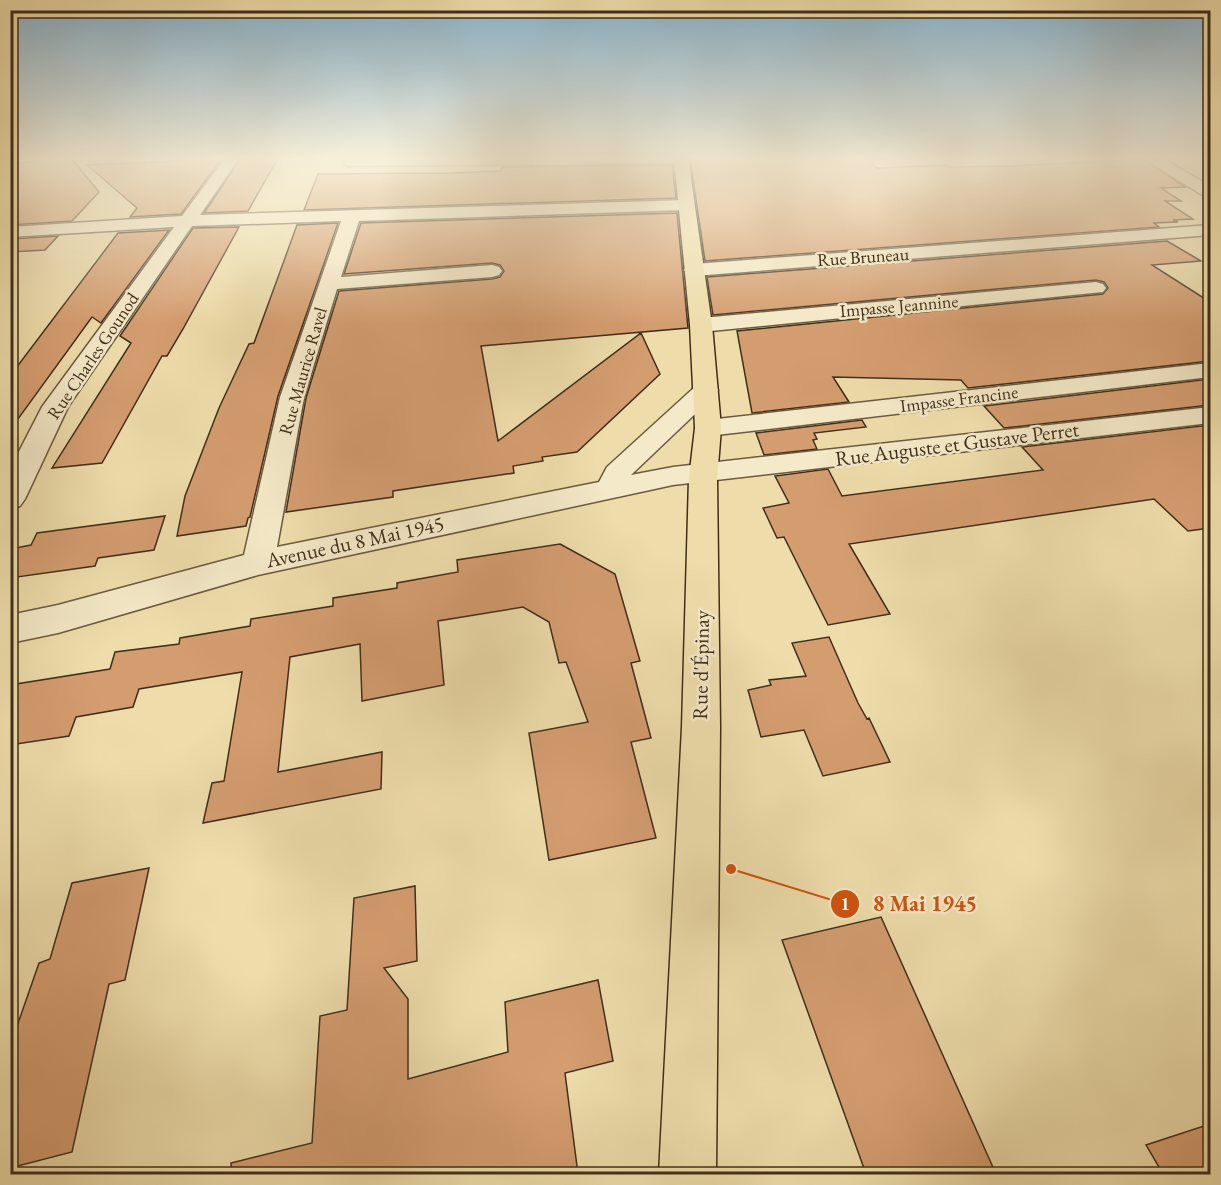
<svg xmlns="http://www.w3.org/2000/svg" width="1221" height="1185" font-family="'EB Garamond',serif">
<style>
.building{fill:#d49d70;stroke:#402e1b;stroke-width:1.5}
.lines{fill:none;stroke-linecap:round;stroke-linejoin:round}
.minor-casing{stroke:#6c5a3f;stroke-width:3}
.major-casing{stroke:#402e1b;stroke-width:3}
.minor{fill:#f4e9c8;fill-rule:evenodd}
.major{fill:#eeddab;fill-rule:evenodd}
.labels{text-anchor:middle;stroke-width:5;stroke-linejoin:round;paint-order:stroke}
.far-street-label{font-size:18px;fill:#402e1b;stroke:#f4e9c8}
.street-label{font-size:21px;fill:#402e1b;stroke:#f4e9c8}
.leader{fill:none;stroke:#cf530e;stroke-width:2}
.callout-dot{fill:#cf530e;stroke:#f4e9c8;stroke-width:2}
.mark-label{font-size:18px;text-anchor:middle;font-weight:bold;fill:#fff}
.callout-label{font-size:22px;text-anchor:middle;font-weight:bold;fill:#cf530e;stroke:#f4e9c8;stroke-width:5;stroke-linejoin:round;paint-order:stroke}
</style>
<rect width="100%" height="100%" fill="#eeddab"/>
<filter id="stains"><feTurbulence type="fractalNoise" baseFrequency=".00333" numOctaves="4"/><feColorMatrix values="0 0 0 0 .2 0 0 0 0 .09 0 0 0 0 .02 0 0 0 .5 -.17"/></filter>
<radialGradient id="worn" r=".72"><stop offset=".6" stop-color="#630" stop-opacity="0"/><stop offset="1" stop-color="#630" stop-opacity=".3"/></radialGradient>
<!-- building -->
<path class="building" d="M50 158H71L99 192 72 221 10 225V165Z
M184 158H222L181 214 130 217 137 208 87 165 181 161Z
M241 158H278L248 211 204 213Z
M690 158H868L876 168 947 165 950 167 1011 166 1143 159 1185 187 1161 188 1181 201H1165L1193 219 1173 220 1178 222 1154 223 1159 227 705 261Z
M672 165 676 198 304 210 318 174 451 173 501 171 502 167Z
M677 213 688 328 481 346 498 441 641 333 660 374 577 452 542 457 543 461 513 466 514 473 393 491V497L286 512 306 398 339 291 492 279 500 277 504 271 500 265 492 263 344 274 361 223Z
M338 223 278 396 250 517 248 518 246 526 177 536 185 496 219 408 249 344 254 343 297 225Z
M239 227 183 329 167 356H162L102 463 52 468 131 343 120 336 193 228Z
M169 230 101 323 92 317 10 430V376L118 233Z
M58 236 45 250 10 252V239Z
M1167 241 1201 261 1152 265 1210 302V361L968 388 961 380 833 377 849 402 752 413 737 331 1103 294 1108 288 1104 282 1096 280 713 315 707 277Z
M1210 379V405L1004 428 984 406Z
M862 420 866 427 814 433 817 439 813 440 817 449 764 455 756 433Z
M1210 425V528L1188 531 1154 499 849 544 890 614 828 625 784 537 777 538 763 508 789 503 775 476 828 469 842 496 1043 470 1022 447Z
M165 516 154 550 98 558 95 566 10 578V549L31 545 37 533Z
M560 544 615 574 640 661 631 663 651 738 631 742 656 838 549 860 529 733 588 722 566 662 559 663 549 622 523 607 438 621 444 685 362 701 360 644 290 657 278 772 382 752 381 789 203 823 212 783 224 781 242 672 139 689 133 707 76 717 69 736 10 745V685L110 669 115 652 179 644 180 638 250 626 251 619 333 606V598L397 588V583L458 572 457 560Z
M829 637 858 703 867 719 869 718 890 762 823 776 804 730 761 737 748 690 771 685 769 680 806 676 792 643Z
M149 868 125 980 109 984 72 1152 10 1168V1034L15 1032 39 963 50 959 72 883Z
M415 886 417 961 384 968 408 999V1079L508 1052 505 1002 598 980 613 1061 565 1073 578 1174H232L231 1163 312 1143 320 1016 347 1010 354 898Z
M881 917 996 1174H866L782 940Z
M1210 1124V1174H1163L1146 1145Z"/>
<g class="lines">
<!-- minor casing -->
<g class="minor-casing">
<path id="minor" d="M225 158H239L200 215 686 200 694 205 686 210 359 221 341 277 492 265 499 267 502 271 499 275 492 277 337 289 304 397 277 547 599 482 607 467 697 385 706 383 715 385 718 390 715 395 631 475 673 467 1210 407V423L673 485 258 575 58 633 10 643V615L58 605 244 555 280 397 341 221 192 226 68 407 25 499 20 506 10 509V469L42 407 174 227 10 237V227L182 216Z
M352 158H688V159L681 163 347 166 344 163 347 160Z
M1145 158H1162L1210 186V198L1204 196 1147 161Z
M1210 225V235L694 276 687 274 684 270 687 266 694 264Z
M1096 282 1103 284 1106 288 1103 292 701 332 693 330 690 325 693 320 701 318Z
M1210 363V377L708 436 699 434 695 428 699 422 708 420Z"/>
</g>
<!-- major casing -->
<g class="major-casing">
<path id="major" d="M674 158H688L712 325 721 428 717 479 720 727 716 1174H659L682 727 689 479 695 428 690 325Z"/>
</g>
<!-- minor -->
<use href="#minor" class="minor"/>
<!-- major -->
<use href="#major" class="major"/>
</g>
<!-- sky -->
<linearGradient id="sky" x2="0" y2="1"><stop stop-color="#89b6d2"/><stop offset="0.49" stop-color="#f7f0d9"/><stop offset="1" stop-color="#f7f0d9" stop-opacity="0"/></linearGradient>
<rect width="1221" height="324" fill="url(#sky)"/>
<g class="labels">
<!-- far-street labels -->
<g class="far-street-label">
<text transform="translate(863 257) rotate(-4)" y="6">Rue Bruneau</text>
<text transform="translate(899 306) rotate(-5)" y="6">Impasse Jeannine</text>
<text transform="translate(93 356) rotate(-56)" y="6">Rue Charles Gounod</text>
<text transform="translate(303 371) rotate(-74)" y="6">Rue Maurice Ravel</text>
<text transform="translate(959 399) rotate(-7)" y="6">Impasse Francine</text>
</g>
<!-- street labels -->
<g class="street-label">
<text transform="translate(957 444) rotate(-7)" y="7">Rue Auguste et Gustave Perret</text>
<text transform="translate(355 542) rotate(-12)" y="7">Avenue du 8 Mai 1945</text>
<text transform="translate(701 665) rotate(-89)" y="7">Rue d'Épinay</text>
</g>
</g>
<!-- callouts -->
<path class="leader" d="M731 869L845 904"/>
<g class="callout-dot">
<circle cx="731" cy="869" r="6"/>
<circle cx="845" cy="904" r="15"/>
</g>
<g class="mark-label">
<text x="845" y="910">1</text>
</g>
<g class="callout-label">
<text x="925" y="911">8 Mai 1945</text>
</g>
<!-- margin -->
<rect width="1221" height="1185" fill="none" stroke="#eeddab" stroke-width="36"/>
<rect x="12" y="12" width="1197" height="1161" fill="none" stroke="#402e1b" stroke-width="3"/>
<rect x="18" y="18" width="1185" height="1149" fill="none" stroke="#402e1b" stroke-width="1.5"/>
<rect width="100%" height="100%" filter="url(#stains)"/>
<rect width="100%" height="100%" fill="url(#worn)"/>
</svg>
